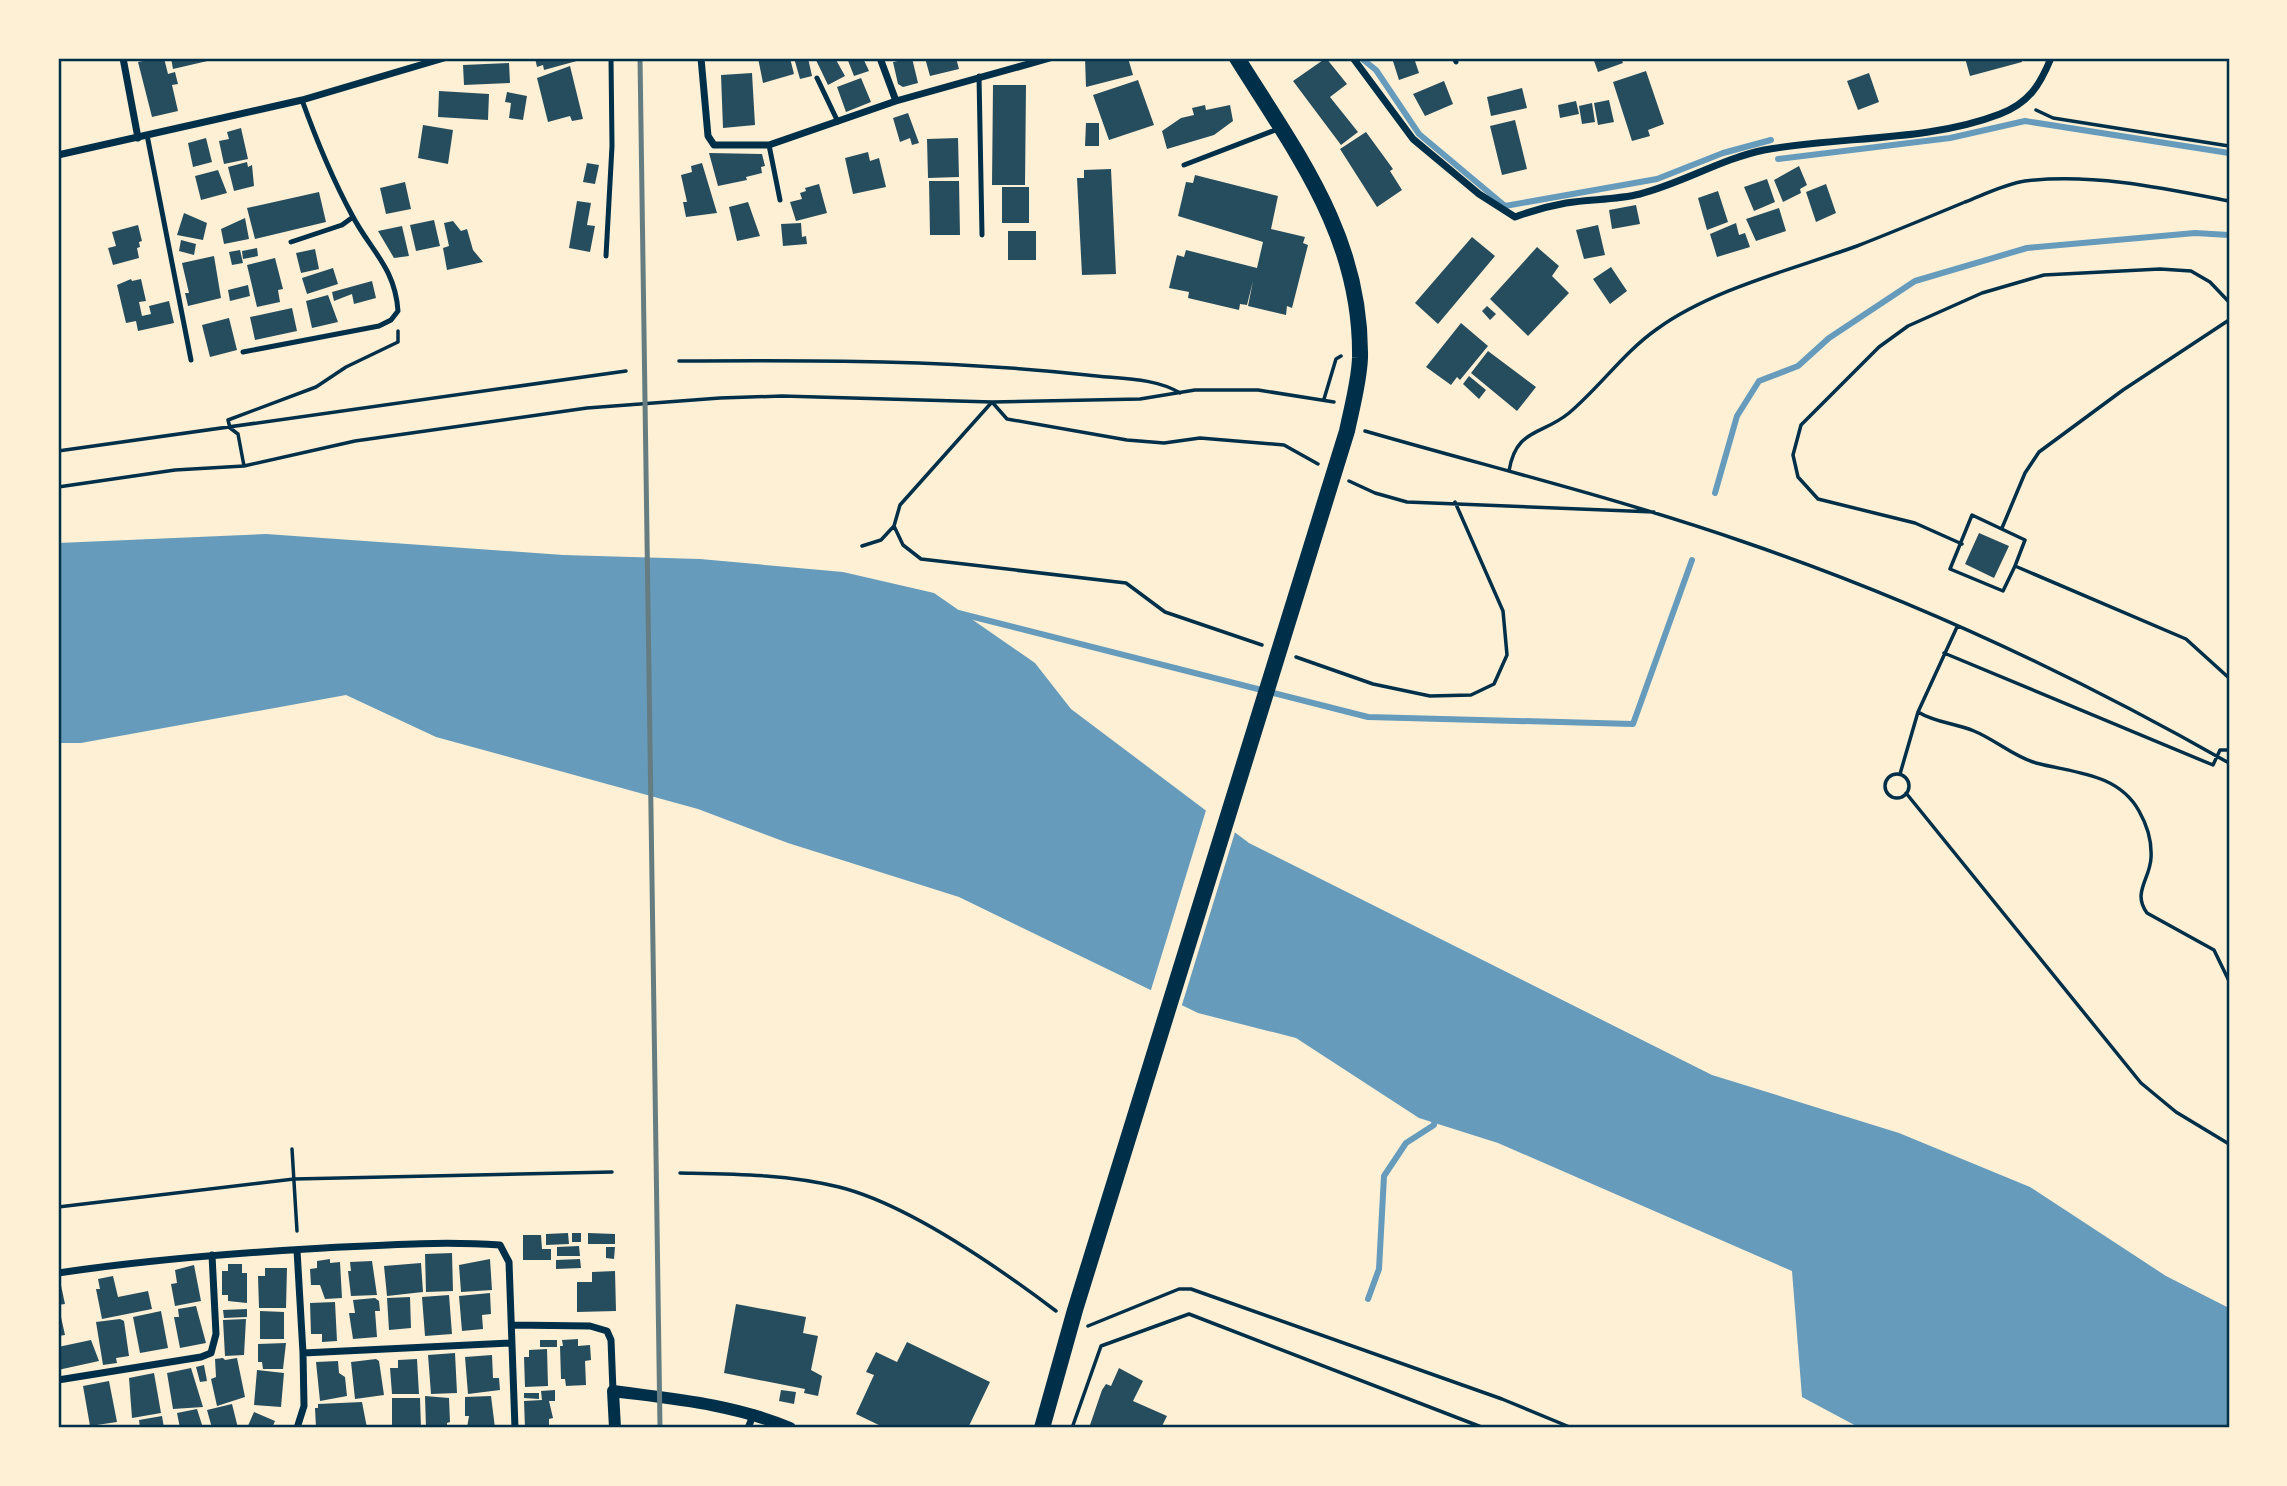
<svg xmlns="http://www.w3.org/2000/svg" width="2287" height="1486" font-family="'Golos Text',sans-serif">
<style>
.water{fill:#669bbc}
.pier{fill:#fdf0d5}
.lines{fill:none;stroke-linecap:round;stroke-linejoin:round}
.stream{stroke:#669bbc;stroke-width:6}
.building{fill:#264d5e}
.path{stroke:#003049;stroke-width:3.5}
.service{stroke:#003049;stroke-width:5}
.minor{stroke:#003049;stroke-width:7}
.tertiary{stroke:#003049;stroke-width:12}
.primary{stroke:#003049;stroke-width:16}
.rail{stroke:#657d81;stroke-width:5}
.neatline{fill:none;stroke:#003049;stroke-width:2.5}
</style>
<rect width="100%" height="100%" fill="#fdf0d5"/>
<!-- water -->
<path class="water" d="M266 534 563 555 700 559 843 572 934 593 1035 663 1071 709 1249 843 1712 1075 1899 1133 2030 1187 2166 1276 2229 1308V1428H1860L1802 1397 1792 1271 1498 1143 1419 1118 1296 1038 1198 1013 959 897 788 843 698 809 436 737 346 695 81 743H58V543Z"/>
<!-- pier -->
<path class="pier" d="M1207 807 1236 829 1181 1008 1150 993Z"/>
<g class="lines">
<!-- stream -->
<path class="stream" d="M1361 58 1376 70 1419 134 1505 206 1657 179 1723 153 1771 140
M1778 159 1950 138 2025 121 2229 153
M1715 493 1737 416 1759 381 1798 366 1829 338 1915 281 2027 248 2195 233 2229 235
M958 613 1368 717 1633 724 1692 560
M1368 1299 1379 1269 1384 1176 1406 1143 1434 1125 1435 1115"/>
</g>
<!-- building -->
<path class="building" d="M157 58H164L168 74 175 72 178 84 172 85 178 111 152 117 138 62Z
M171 58H216V59L173 69Z
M535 58H584V59L544 70 543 65 537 67Z
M758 58H790L794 74 763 83Z
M794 58H808L812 76 800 79Z
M815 58H835L845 76 828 85Z
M847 58H863L869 71 854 76Z
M912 58 918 83 903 87 898 84 893 62Z
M925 58H956L959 69 930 76Z
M1085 58H1128L1133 75 1086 87Z
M1326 58 1347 84 1330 97 1358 132 1341 145 1293 81Z
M1392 58H1414L1419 73 1399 80Z
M1593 58H1621L1623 63 1598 72Z
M1965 58H2021L2022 62 1970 76Z
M509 63 510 83 464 85 463 65Z
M570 66 583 119 572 121 570 116 548 122 537 78Z
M1646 71 1664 124 1648 130 1650 136 1632 141 1613 82Z
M752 73 755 125 723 128 721 75Z
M1869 73 1879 102 1858 110 1847 81Z
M861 78 871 102 846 112 837 87Z
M1138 80 1154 125 1109 140 1093 95Z
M1444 81 1453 104 1425 116 1413 94Z
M993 85H1026L1025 185H992Z
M1522 88 1527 108 1491 116 1487 97Z
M439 91 489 94 488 120 438 117Z
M507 92 527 96 523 120 509 118 511 103 505 102Z
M1609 100 1614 122 1598 125 1594 103Z
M1576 101 1579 114 1560 118 1558 105Z
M1592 103 1595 122 1582 124 1579 106Z
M1205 105 1206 110 1230 105 1233 121 1214 135 1167 149 1162 131 1181 118 1194 115 1192 108Z
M908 113 919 143 912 145 910 138 900 142 893 118Z
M1515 120 1527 169 1502 175 1490 126Z
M1086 123H1099V146H1085Z
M423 125 453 130 448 164 418 158Z
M241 128 248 159 224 164 219 141 229 139 227 132Z
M1366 132 1393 169 1390 171 1402 190 1377 207 1340 149Z
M206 138 212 162 193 167 188 143Z
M958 138 959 177 928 178 927 139Z
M868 152 870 161 879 158 886 187 853 194 845 158Z
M709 153 762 154 765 166 761 167 762 173 746 177 747 180 718 186Z
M247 162 248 167 252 165 254 186 234 191 228 167Z
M587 163 599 165 595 184 583 182Z
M702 163 717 213 686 217 683 202H687L681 175 692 172 691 166Z
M1799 166 1807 185 1800 189 1801 193 1783 202 1774 180Z
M1111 169 1116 274 1082 275 1077 178H1084V170Z
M218 170 227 193 201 200 195 176Z
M1195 175 1278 196 1271 229 1305 237 1303 243 1308 245 1292 308 1287 306 1286 315 1248 306 1253 281 1247 305 1240 304 1239 310 1188 298 1189 292 1169 288 1177 255 1184 257 1186 250 1257 268 1263 242 1178 216 1186 182 1193 183Z
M1767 179 1775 202 1754 211 1744 187Z
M929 181H959L960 235H930Z
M405 182 411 209 386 214 380 188Z
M819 184 827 213 796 221 790 202 802 199 800 193 806 191 805 188Z
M1826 184 1836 213 1816 222 1806 192Z
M1002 187H1029V223H1002Z
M1718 191 1728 222 1707 230 1698 198Z
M319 192 326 222 255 239 247 208Z
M577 201 591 203 587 225 595 226 590 252 569 248Z
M748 202 760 236 737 241 729 207Z
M1636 205 1640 224 1612 229 1609 210Z
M1779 208 1786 231 1756 241 1746 219Z
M184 213 207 223 203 240 177 235Z
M245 218 249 239 224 244 221 229Z
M434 220 440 246 416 251 410 225Z
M453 221 461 231 467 229 473 250 483 262 447 270 443 248 449 246 444 223Z
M801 223 802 237 806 236 807 244 783 246 781 224Z
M1736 223 1739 235 1745 233 1750 247 1717 257 1710 234Z
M138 225 142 241 139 242 140 247 137 248 139 258 113 265 108 248 116 246 112 232Z
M1598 225 1605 255 1584 259 1576 230Z
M402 226 409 256 394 258 378 231Z
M1008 231H1036V260H1008Z
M1472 237 1495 256 1438 324 1415 303Z
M181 240 196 244 194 255 179 251Z
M1537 247 1559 266 1552 276 1569 293 1528 336 1490 299Z
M257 248 258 256 243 259 242 251Z
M315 249 319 269 301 273 296 253Z
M240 250 243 263 232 265 229 252Z
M214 256 221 298 188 306 185 293H189L182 263Z
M275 258 283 289 278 290 280 302 257 307 247 265Z
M1611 267 1627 291 1610 304 1593 279Z
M333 268 338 284 307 294 302 278Z
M131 279 132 281 141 279 146 301 139 302 142 316 151 314 149 306 169 301 174 323 138 331 136 321 126 323 117 285Z
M372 281 376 298 354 304 352 294 334 301 332 292Z
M248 285 250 296 230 301 228 290Z
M328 295 338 322 312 328 306 301Z
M1487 306 1496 314 1490 320 1482 311Z
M292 308 297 331 255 340 250 317Z
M229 318 237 350 210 357 202 325Z
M1461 323 1488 346 1460 380 1457 377 1451 385 1426 367Z
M1488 351 1536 387 1517 411 1471 373Z
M1469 376 1486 390 1479 399 1463 384Z
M1979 533 2009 546 1994 578 1965 564Z
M568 1233 569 1244 546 1245V1234Z
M572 1233H581V1242H572Z
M588 1233 615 1234V1244H588Z
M523 1235H541L542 1249H551V1260H523Z
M579 1246 580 1256H557V1247Z
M606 1247H615L614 1259 606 1258Z
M452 1253 453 1291 426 1292 425 1254Z
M330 1259V1263L340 1262 342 1298 325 1299 320 1285H311L310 1269 317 1268V1261Z
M490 1259 492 1290 461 1292 459 1265Z
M580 1259 581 1268 556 1269V1260Z
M372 1261 377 1295 351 1296 348 1271H351L350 1262Z
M421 1263 423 1292 387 1296 384 1266Z
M228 1264H242V1273H247V1303L228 1301V1295H222V1271H228Z
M194 1265 201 1301 175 1306 171 1284 177 1283 175 1270Z
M265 1268H287L286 1308H259L258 1276H265Z
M615 1271 616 1311 577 1312V1282H592V1272Z
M59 1276 65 1304 58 1305V1277Z
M113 1276 118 1297 148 1291 152 1309 102 1319 96 1289H100L98 1279Z
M490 1293 491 1314 482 1315 483 1329 462 1331 459 1296Z
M449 1295 452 1334 425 1336 422 1297Z
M410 1297 411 1328 389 1330 387 1298Z
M375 1298 379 1301 380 1311H375L377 1337 353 1339 349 1313H355L353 1300Z
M335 1302 337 1341 322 1342V1334H311L310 1303Z
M736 1304 806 1317 803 1333 818 1336 811 1370 822 1376 818 1396 804 1393 805 1389 724 1373Z
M196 1306 206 1343 180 1348 174 1317H179L178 1309Z
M59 1308 65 1335 58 1336V1309Z
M247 1309V1317L224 1318 223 1310Z
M161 1311 168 1348 140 1353 133 1317Z
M260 1311 284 1312V1339H260Z
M120 1319 124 1321 129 1356 116 1358 117 1363 103 1365 96 1322Z
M246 1319 244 1355 225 1356 223 1320Z
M578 1339V1346L590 1345 591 1360 585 1361 586 1385 566 1386 565 1379H561L560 1346H563L562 1340Z
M91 1340 99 1361 58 1370V1347Z
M540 1340H557V1347H540Z
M907 1342 990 1382 968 1428H885L856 1414 874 1375 866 1372 876 1352 897 1362Z
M286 1343 283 1369H263L262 1362H258V1344Z
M547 1349 548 1386 525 1387 524 1357H529V1350Z
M455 1353 457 1393 431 1394 428 1355Z
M492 1355 493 1378H499L500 1390 468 1394 465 1357Z
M223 1358 225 1360 237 1358 245 1397 217 1406 211 1379 216 1377 215 1359Z
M376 1359 379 1361 384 1395 355 1399 351 1362Z
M417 1359 419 1394H392L390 1368H398V1360Z
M338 1361 339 1373 345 1377 347 1396 320 1401 316 1362Z
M204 1365 207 1381 200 1382 196 1367Z
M191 1368 203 1407 173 1409 167 1373Z
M1119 1368 1143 1381 1133 1401 1167 1416 1161 1428H1089L1102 1390 1106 1384 1111 1386Z
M257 1370 284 1373 281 1407 254 1405Z
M154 1373 161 1413 132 1418 129 1378Z
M109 1381 117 1422 90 1426 83 1386Z
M555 1390V1401H549L553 1418 549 1419V1428H525L524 1401 542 1400 541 1391Z
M781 1390 796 1392 794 1404 779 1401Z
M524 1393H539V1399L524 1398Z
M425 1396 449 1398 450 1422 447 1423V1428H426Z
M491 1396 495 1428H467L469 1416H465V1397Z
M392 1398H420L421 1428H392Z
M362 1402 367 1428H316L315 1408H318V1404Z
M232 1404 238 1428H212L207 1410Z
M197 1409 203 1428H180L177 1413Z
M254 1412 275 1421 272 1428H247Z
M162 1416 164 1428H140L139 1420Z"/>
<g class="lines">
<!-- path -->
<path class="path" d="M2036 110 2053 118 2229 146
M679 361C815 360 952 360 1087 375 1117 379 1154 377 1180 393
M1324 399 1336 359 1341 356
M1365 431C1493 468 1621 499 1747 543 1914 600 2076 676 2229 763
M58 451 626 371
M244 466 238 434 230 428 228 420 316 387 346 367 398 342V331
M1509 471C1516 428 1541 436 1569 413 1600 387 1624 352 1657 329 1712 289 1794 269 1857 246 1893 232 1929 217 1965 202 1983 195 2005 184 2025 181 2093 173 2163 188 2229 201
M1349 481 1375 493 1407 502 1654 512
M58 487 175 470 244 466 355 441 587 408 720 398 782 396 992 402 1140 399 1195 390H1258L1334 402
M2002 528 2025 473 2039 452 2123 390 2229 320
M1962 544 1915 523 1818 499 1798 477 1793 455 1801 425 1879 347 1908 326 1982 293 2044 275 2160 269 2191 271 2210 282 2229 302
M862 546 881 540 894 526
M2015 566 2025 540 1972 515 1950 569 2003 591 2015 566 2186 639 2229 678
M1262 645 1165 612 1126 583 921 559 903 545 894 526 900 505 992 402 1007 419 1127 440 1164 443 1200 438 1284 445 1318 464
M1944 653 2213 765 2220 750H2229
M1296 657 1373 684 1430 696 1471 695 1494 684 1507 655 1503 611 1455 502
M1918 712C1936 723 1955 723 1974 731 1996 740 2014 757 2036 763 2074 773 2118 773 2139 811 2147 825 2152 842 2151 858 2150 879 2132 893 2147 913L2214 950 2229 981
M1900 774 1918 712 1957 627
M1885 786a12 12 0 1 1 24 0a12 12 0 1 1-24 0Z
M1906 793 2141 1083 2176 1112 2229 1144
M292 1149 297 1231
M680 1173C733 1174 787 1174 839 1187 907 1204 999 1268 1056 1311
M58 1207 294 1179 612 1172
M1088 1326 1179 1289H1191L1502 1399 1572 1428
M1072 1428 1101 1346 1189 1314 1484 1428"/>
<!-- service -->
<path class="service" d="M1454 58 1456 62
M979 76 982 235
M817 78 838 122
M147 135 191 360
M769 145 780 200
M1184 165 1278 129
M291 242 342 225 353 217
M606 256 612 146 611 58
M243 352 379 326 391 320 398 311C395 267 370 250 352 215 332 178 316 139 302 100"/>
<!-- minor -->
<path class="minor" d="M123 58 138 138
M701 58 708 136 714 145H769L896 101
M880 58 896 101 1050 58
M1353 58 1413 139 1479 194 1515 217C1531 211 1549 206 1566 203 1590 199 1616 200 1640 194 1683 183 1721 159 1764 150 1840 136 1928 142 2000 114 2029 103 2040 85 2051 58
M58 155 302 100 444 58
M297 1250 303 1353
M58 1273C146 1260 235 1253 324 1248 382 1245 442 1241 500 1245L509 1262 515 1428
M512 1325 590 1326 607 1331 611 1340 613 1391
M58 1380 201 1357 211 1353 216 1334 212 1255
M297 1428 304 1406 303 1353 511 1343
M748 1428 754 1413"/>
<!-- tertiary -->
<path class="tertiary" d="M615 1428 613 1391C674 1399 733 1404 790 1428"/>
<!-- primary -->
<path class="primary" d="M1042 1428 1075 1310 1347 431C1352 407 1359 382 1360 358 1362 238 1297 154 1237 58"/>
<!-- rail -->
<path class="rail" d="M640 58 660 1428"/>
</g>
<!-- border -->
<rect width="2287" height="1486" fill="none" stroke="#fdf0d5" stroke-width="119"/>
<rect x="60" y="60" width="2168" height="1366" class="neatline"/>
</svg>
